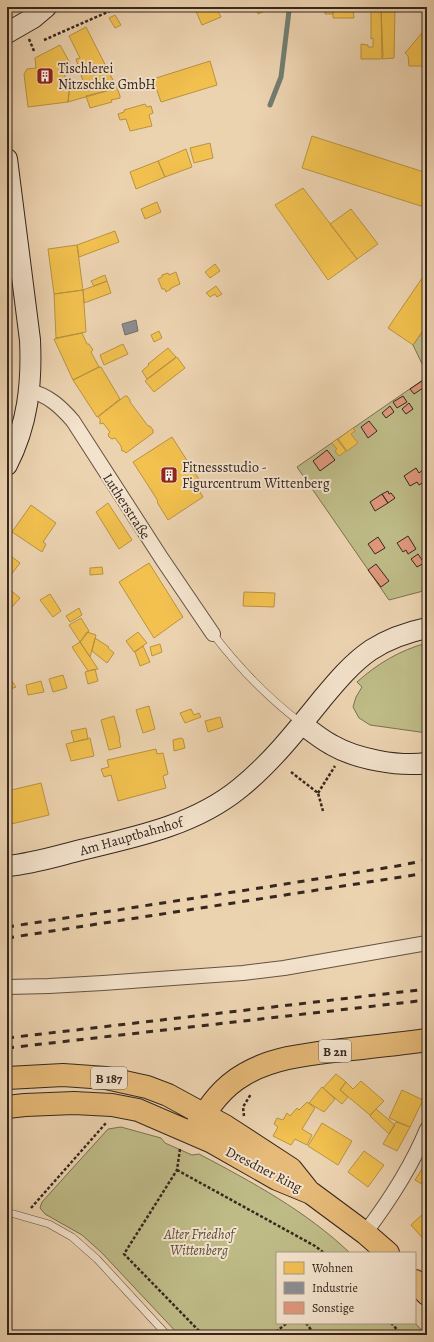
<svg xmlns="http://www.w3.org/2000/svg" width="434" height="1342" font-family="Alegreya,serif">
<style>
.green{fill:#bebb87;stroke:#7a7152}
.homes{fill:#f2c14e;stroke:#b99340}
.industry{fill:#8d8d92;stroke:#736e6f}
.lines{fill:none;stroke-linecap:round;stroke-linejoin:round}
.stream{stroke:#717e71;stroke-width:5}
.building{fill:#e0977c;stroke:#35271e}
.lane-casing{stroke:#635242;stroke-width:8}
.street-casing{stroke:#635242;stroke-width:16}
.secondary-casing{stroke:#35271e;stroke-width:22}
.primary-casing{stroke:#35271e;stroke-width:24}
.path{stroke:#35271e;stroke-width:2.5;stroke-dasharray:3 2;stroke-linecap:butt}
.lane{stroke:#f3e2cc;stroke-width:7}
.street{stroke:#f3e2cc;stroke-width:14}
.secondary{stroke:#f3e2cc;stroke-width:20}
.primary{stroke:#e6ba78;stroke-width:22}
.rail{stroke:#35271e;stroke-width:3;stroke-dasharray:7 7;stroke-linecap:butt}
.labels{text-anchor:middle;stroke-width:4;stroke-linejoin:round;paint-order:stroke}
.shield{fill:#f3e2cc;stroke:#6e5f52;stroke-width:1}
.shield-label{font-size:13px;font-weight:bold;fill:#35271e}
.poi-label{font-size:14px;fill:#35271e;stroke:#f3e2cc;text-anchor:start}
.street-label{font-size:14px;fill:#35271e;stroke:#f3e2cc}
.park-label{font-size:14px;font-style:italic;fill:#574c38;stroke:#f3e2cc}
</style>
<rect width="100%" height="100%" fill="#ecd3b0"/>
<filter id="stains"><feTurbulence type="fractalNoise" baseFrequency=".005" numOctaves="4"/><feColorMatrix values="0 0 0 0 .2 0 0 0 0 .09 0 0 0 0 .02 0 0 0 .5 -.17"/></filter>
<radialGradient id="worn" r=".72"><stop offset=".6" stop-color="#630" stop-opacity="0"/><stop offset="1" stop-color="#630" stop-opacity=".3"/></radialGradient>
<!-- green -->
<path class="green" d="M427 325V374L413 345Z
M427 377V590L389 600 297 467Z
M427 643V733L370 725 359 718 353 707 356 697 362 687 357 682C377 664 400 650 427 643Z
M121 1127 161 1138 165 1143 192 1155 199 1154C252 1182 306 1211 350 1253H277V1323H415L426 1335H179L101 1252 82 1235 45 1214 40 1208 42 1202 108 1129Z"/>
<!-- homes -->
<path class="homes" d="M194 7H216L221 17 202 25Z
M255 7H268L269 9 258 14Z
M325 7H333V14H325Z
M333 7 353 8 354 18H333Z
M371 7H381L383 56 381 59H361V44L368 45V47H373V38L371 39Z
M381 7H395L394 58 382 59Z
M115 15 121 25 115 28 109 18Z
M86 27 117 88 68 102 70 83 76 84 83 81 76 59 80 58 69 36Z
M427 27V66H409L408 56 405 53Z
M60 45 70 63 64 66 65 78H69L70 83 68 102 28 107 24 74 27 69 36 68 35 58Z
M210 61 217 85 161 102 153 79Z
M117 88 120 96V98L111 100 112 102 90 108 86 96Z
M145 104 147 107 151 106 153 113 149 115 152 126 130 131 126 119 120 120 118 114 124 112V110Z
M312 136 427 173V208L302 168Z
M210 143 213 158 194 163 190 148Z
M186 149 192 167 165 177 158 161Z
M158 161 165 177 136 189 130 172Z
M303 188 357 259 328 280 275 205Z
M157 202 161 212 145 219 141 209Z
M351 209 378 244 357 259 330 224Z
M115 231 119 242 79 257 77 245Z
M77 245 83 290 54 294 48 249Z
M215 264 220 271 210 278 205 272Z
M427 271V325L413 345 388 328Z
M176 272 180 284 171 288V289L166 292 165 289H162L158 279 162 277V275L168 273 169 275Z
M105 275 107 281 94 286 91 281Z
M107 281 111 293 84 303 83 290Z
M216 286 222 294 217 297 215 294 210 297 206 293Z
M83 290 86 332 56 338 54 294Z
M7 301 11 359H7Z
M159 331 162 338 154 342 151 335Z
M82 333 87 344H89L93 350 91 352 99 367 73 380 54 339Z
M123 344 128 354 104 365 100 355Z
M168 348 176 357 147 379 142 371 149 365 148 364Z
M177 357 185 368 154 392 145 381Z
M7 359H11V395H7Z
M99 367H101L120 399 97 417 73 380Z
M125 396H127L130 400V402L148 426H150L153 430V433L126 453 124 451H122L121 446 115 438 112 439 109 437 108 434 110 432 103 423 100 424V419L98 417Z
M353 428 355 431 351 434 358 443 347 451 338 439Z
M172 437 204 487 199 490 203 497 168 520 157 502 158 501 133 462Z
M337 439 346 451 339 456 335 451 337 449 332 443Z
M108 503 132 540 119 549 96 512Z
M31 505 56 523 43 542 46 544 42 552 12 532Z
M7 553 20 563 7 580Z
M149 563 183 617 154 638 119 582Z
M102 567 103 574 90 575V568Z
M7 587 20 598 11 608 7 604Z
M244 592 275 593 274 607 243 606Z
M50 594 61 611 53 617 40 600Z
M79 608 82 615 70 622 66 616Z
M81 618 89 631 80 642 69 625Z
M87 632 96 635 90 657 80 642Z
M138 632 147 643 134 652 126 641Z
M95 638 109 647 108 648 114 653 107 663 92 651Z
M80 642 98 669 88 671 72 647Z
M160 644 162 652 152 656 150 647Z
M143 646 150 662 140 666 135 652Z
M95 669 98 681 88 684 85 672Z
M7 674 16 687 7 690Z
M63 675 67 688 53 692 49 679Z
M41 681 44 692 28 695 26 685Z
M149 706 155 729 143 733 136 710Z
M191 709 194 715 199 713 201 717 185 723 180 713Z
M114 716 120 739H119L121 747 109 750 101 720Z
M220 717 223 727 208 732 205 721Z
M86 728 88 739 74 742 71 731Z
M90 738 94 756 71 761 66 744Z
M181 738 183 739 185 748 174 751 173 740Z
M156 749 157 754 163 753 168 774 163 776 166 788 118 801 111 775 104 777 101 769 109 767 107 760Z
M41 783 49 815 7 825V791Z
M336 1074 346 1082 340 1090 348 1097 342 1104 323 1088Z
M361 1081 384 1101 370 1115 340 1090 346 1082 353 1089Z
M322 1087 335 1099 324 1112 309 1103Z
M402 1090 423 1100 410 1127 389 1118Z
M307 1102 315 1108 302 1129 312 1135 307 1145 295 1139 291 1145 273 1136 278 1127 274 1124 277 1118 283 1120 287 1113 290 1116 297 1108 299 1110Z
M376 1109 395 1125 389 1134 370 1116Z
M396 1122 410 1127 397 1151 383 1144Z
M322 1123 352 1141 338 1165 308 1146Z
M364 1151 384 1165 368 1187 348 1172Z
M424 1166 427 1168V1187L415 1180Z
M427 1210V1243L411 1225Z"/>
<!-- industry -->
<path class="industry" d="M136 320 138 331 125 335 122 324Z"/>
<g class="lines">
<!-- stream -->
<path class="stream" d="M270 105 281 77 289 11 288 7"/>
</g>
<!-- building -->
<path class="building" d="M422 381 426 386 414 394 410 389Z
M403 396 407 402 397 408 393 402Z
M409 403 413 409 406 414 402 409Z
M390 406 394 412 386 418 382 413Z
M369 421 377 431 368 438 361 427Z
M327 450 335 460 320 471 313 461Z
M416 468 419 473 424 469 427 474V480L419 485 417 482 410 486 404 476Z
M388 491 389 494 391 493 395 498 388 503 382 494Z
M382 494 388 503 375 511 370 502Z
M408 536 416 549 408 554 406 550 403 552 397 543Z
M378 537 385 548 375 554 368 544Z
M418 554 424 563 417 567 411 559Z
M376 564 389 581 381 587 368 570Z"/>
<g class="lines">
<!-- lane casing -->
<g class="lane-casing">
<path id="lane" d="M213 634C239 668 267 697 301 723
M7 1212 49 1224 72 1237 97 1259 167 1335"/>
</g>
<!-- street casing -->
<g class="street-casing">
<path id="street" d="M30 391C48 395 61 407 73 421L162 559 213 634
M7 987 49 986 103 983 243 973 284 968 427 943
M365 1233C390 1200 411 1168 427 1129"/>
</g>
<!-- secondary casing -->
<g class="secondary-casing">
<path id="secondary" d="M7 33 33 18 46 7
M7 159 30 340C32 384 28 424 7 465
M302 724C311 731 321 739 332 745 356 759 399 767 427 763
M7 866C32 864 57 856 81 850 136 837 195 825 240 788 271 763 297 730 322 699 337 681 352 663 371 650 388 639 408 632 427 628"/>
</g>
<!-- primary casing -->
<g class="primary-casing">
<path id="primary" d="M7 1078 63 1075 106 1078 147 1087 168 1095 225 1126 291 1169 307 1189
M7 1107 25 1105 74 1103 112 1105 138 1110 212 1142 277 1179 311 1193 365 1233 388 1253
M196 1127C210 1105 222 1087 245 1074 274 1057 310 1054 342 1050 370 1047 399 1044 427 1040
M415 1281 427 1294"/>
</g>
<!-- path -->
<path class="path" d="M29 39 34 51
M44 40 119 7
M291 772 318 793 323 811
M318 793 335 766
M244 1116 243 1107 251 1094
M180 1149 177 1170 124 1254 203 1335
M177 1170 315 1246 324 1253
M31 1208 106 1123
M306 1323 315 1335
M391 1323 402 1335
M272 1335 287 1323"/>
<!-- lane -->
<use href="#lane" class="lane"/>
<!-- street -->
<use href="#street" class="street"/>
<!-- secondary -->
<use href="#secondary" class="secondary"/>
<!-- primary -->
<use href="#primary" class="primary"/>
<!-- rail -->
<path class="rail" d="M7 927 279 885 397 866 427 860
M7 938 427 873
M7 1038 427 989
M7 1048 427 1000"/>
</g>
<!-- icons -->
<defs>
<g id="building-square" transform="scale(0.9)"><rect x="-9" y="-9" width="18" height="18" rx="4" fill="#8f2418" stroke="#f3e2cc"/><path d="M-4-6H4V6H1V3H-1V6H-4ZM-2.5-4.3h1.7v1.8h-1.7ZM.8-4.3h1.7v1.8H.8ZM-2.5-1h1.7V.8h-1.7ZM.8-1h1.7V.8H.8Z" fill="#fff"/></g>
</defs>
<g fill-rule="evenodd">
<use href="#building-square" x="45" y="76"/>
<use href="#building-square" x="169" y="475"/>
</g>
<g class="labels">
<!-- shield labels -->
<g class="shield">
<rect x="319" y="1040" width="32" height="22" rx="3"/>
<rect x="91" y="1067" width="36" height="22" rx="3"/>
</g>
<g class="shield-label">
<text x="335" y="1056">B 2n</text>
<text x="109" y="1083">B 187</text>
</g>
<!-- poi labels -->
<g class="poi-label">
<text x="58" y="73">Tischlerei<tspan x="58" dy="16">Nitzschke GmbH</tspan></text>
<text x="182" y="472">Fitnessstudio -<tspan x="182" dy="16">Figurcentrum Wittenberg</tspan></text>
</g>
<!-- street labels -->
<g class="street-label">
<text transform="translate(127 506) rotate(57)" y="5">Lutherstraße</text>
<text transform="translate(131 836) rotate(-16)" y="5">Am Hauptbahnhof</text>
<text transform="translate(264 1169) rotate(27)" y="5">Dresdner Ring</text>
</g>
<!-- park labels -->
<g class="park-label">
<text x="199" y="1239">Alter Friedhof<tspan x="199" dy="16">Wittenberg</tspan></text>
</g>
</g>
<!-- margin -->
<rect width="434" height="1342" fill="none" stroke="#ecd3b0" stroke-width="24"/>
<rect x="8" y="8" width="418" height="1326" fill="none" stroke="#35271e" stroke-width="2"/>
<rect x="12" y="12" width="410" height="1318" fill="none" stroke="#35271e"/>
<!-- legend -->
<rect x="276" y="1252" width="140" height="72" fill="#f3e2cc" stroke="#a79786"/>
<rect x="284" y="1262" width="20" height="12" fill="#f2c14e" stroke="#a79786"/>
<text x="312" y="1272" font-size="12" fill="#35271e">Wohnen</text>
<rect x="284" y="1282" width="20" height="12" fill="#8d8d92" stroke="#a79786"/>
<text x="312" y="1292" font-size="12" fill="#35271e">Industrie</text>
<rect x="284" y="1302" width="20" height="12" fill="#e0977c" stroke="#a79786"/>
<text x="312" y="1312" font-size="12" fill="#35271e">Sonstige</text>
<rect width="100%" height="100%" filter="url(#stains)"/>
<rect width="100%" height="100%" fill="url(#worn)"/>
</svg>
